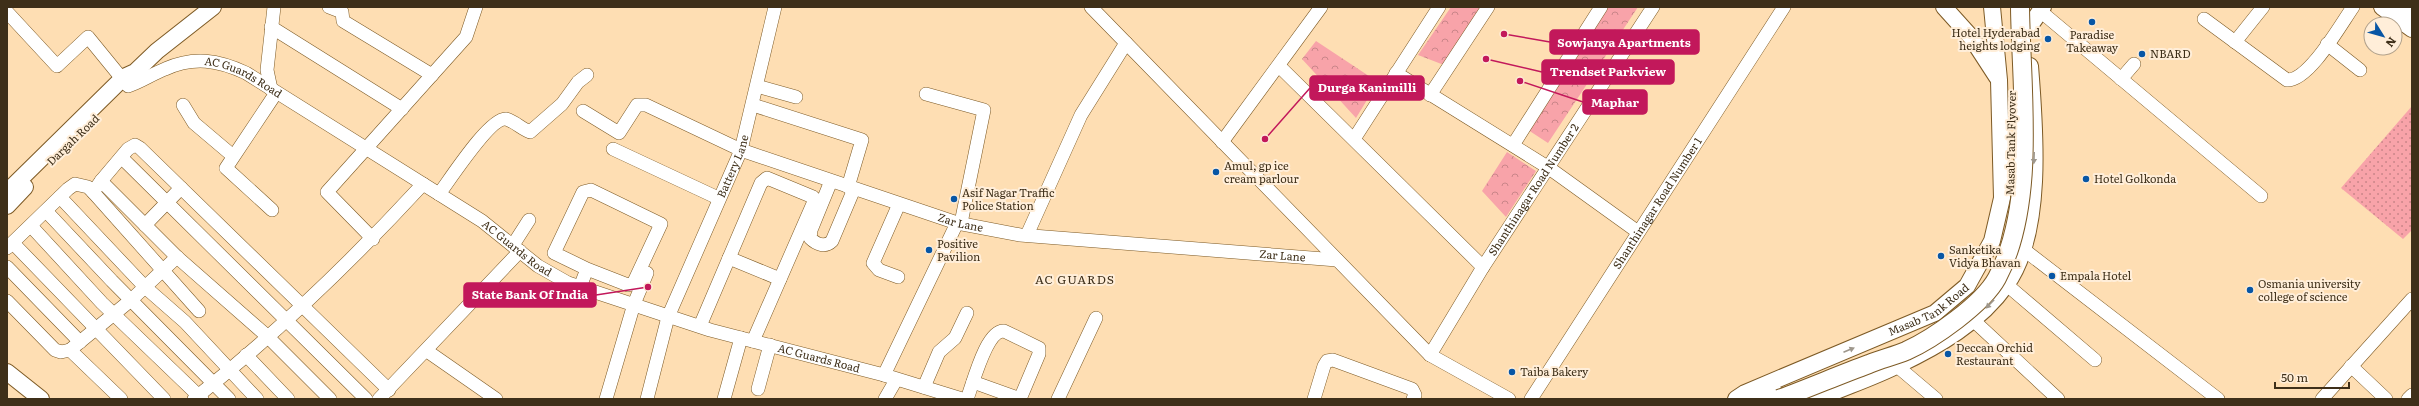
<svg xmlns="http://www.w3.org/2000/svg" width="2419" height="406" font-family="Literata,serif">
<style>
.grass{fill:url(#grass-dots)}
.park{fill:url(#park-crowns)}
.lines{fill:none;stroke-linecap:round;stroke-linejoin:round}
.minor-casing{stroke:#7d5a25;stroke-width:14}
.major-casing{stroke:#7d5a25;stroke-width:18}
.highway-casing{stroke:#7d5a25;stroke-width:20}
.minor{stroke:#fff;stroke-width:13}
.major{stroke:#fff;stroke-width:16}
.highway{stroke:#fff;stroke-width:18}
.highway-bridge-casing{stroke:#7d5a25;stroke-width:20;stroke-linecap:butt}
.highway-bridge{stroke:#fff;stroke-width:18}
.oneway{fill:#9e978c}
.poi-dot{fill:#0756a5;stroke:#ffeed9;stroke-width:1.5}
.labels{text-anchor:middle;stroke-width:4;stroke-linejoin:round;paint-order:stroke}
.poi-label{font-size:11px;fill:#3e2f19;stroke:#ffeed9;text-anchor:start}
.street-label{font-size:11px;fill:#3e2f19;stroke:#ffeed9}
.neighbourhood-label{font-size:12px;letter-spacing:1px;fill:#3e2f19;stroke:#ffeed9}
.leader{fill:none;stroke:#c2185b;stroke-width:1.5}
.callout-dot{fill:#c2185b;stroke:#ffeed9;stroke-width:1.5}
.callout{fill:#c2185b;stroke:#c2185b;stroke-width:1.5}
.callout-label{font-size:12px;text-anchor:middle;font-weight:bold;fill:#fff}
</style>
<defs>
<pattern id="grass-dots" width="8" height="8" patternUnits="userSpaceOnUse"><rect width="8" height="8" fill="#f8a3a9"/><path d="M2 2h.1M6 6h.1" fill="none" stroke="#ca8589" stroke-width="1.8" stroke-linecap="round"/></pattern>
<pattern id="park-crowns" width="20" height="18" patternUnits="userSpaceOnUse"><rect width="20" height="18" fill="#f8a3a9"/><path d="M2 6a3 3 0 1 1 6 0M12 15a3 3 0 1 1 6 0" fill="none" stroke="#ca8589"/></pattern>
</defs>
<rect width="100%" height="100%" fill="#fedeb3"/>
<!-- grass -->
<path class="grass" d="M2412 106V230L2403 239 2341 188Z"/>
<!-- park -->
<path class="park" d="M1451 7H1482L1444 65 1418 55Z
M1608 7H1638L1548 143 1525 128Z
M1316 41 1378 82 1356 118 1302 59Z
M1507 152 1536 171 1506 217 1482 191Z"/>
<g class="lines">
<!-- minor casing -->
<g class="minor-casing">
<g id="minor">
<path d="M329 7 342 12 343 21 432 75"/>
<path d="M1091 7 1430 355 1509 399"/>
<path d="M2039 10 2261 196"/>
<path id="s1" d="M7 12 57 66 88 37 128 86C141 82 152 74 165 69 194 56 218 60 246 73L482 221 538 266 568 283 710 330 884 375 962 399"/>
<path d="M2204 19 2287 80C2309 81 2341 24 2353 7"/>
<path d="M271 27 402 109"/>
<path d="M2235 42 2263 7"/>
<path d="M2327 44 2360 70"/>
<path d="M1279 66 1483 267"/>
<path d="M1396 73 1549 168 1638 232"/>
<path d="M2121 79 2134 64"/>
<path d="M757 86 796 97"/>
<path d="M271 89 267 70 274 7"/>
<path d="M926 94 984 110 961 223"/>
<path d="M1430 95 1488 7"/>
<path d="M183 105 194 123 233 156"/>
<path d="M753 105 862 140 848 187"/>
<path id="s2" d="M583 111 619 133 637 105H646L741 150 957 223 1020 235 1337 260"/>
<path d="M1354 139 1439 7"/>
<path d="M1222 142 1321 7"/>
<path d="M1513 145 1601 7"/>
<path d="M613 149 718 198"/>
<path d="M122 158 366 399"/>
<path d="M101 181 128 149 135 145 140 148 389 390"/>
<path d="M831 181 811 230 810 238C816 244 825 248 832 241L854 189"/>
<path d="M93 192 101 181 177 257 267 336 330 399"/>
<path d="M439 194C449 181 490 117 506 119 514 121 522 129 530 132L562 104 578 82 587 75"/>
<path d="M60 197 145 287 185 322 257 399"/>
<path d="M272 210 226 168 276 93"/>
<path d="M46 211 112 281 229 399"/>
<path d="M145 225 181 188"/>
<path d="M31 226 102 303 202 399"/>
<path d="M1027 235 1081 115 1126 43"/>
<path d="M373 239 327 192 466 37 476 7"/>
<path d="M13 243 164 399"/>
<path d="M513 245 529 220"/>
<path d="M7 248 68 189 75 184 88 187 93 192 199 311"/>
<path d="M2023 249 2218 399"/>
<path d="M729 258 780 279"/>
<path d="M7 267 80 342"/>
<path d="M898 277 879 270 873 263 899 204"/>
<path d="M2007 285 2095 360"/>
<path d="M580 287 587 269 628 285 633 284 661 224 591 190 583 192 554 253 587 269"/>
<path d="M7 301 55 350 61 352 70 350 121 399"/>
<path d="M1973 320 2058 399"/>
<path d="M700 326 761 183 767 178 813 197 815 199 753 341"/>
<path d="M70 350 131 300 177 257"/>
<path d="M427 351 496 399"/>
<path d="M246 355 288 399"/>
<path id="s3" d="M1430 355 1483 267 1653 7"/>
<path d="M1897 366 1936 399"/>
<path d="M2351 366 2386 399"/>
<path d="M884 375 957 223"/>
<path d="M973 382 1020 399"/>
<path d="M924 387 939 352 955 338 967 313"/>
<path d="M758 389 770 345"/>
<path d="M194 399C276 334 352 261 423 184"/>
<path d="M379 399 520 251"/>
<path d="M606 399 634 304 647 273"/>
<path id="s4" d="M647 399 668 317 741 150 775 7"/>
<path d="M724 399 741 338"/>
<path d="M885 399 896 380"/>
<path d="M967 399C973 384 986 330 1004 331L1039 348V354L1020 399"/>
<path d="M1058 399 1096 318"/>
<path d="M1314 399 1324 366 1327 361 1333 360 1412 389 1415 395 1413 399"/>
<path id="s5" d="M1531 399 1784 7"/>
<path d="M2322 399 2412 299"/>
<path d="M2408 399 2412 395"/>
</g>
</g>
<!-- major casing -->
<g class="major-casing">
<g id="major">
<path d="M1944 7 1971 37 1997 77"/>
<path d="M2382 7 2412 29"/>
<path d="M2403 7 2412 13"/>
<path d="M2027 30 2043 7"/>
<path d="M7 192 124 77 135 72 157 51 213 7"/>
<path d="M7 206 25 187"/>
<path d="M7 372 41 399"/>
<path id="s6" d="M1736 399 1745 393 1935 313 1967 286 1992 241 2002 198 1999 80 1992 7"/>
<path d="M1817 399C1844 387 1872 378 1898 365 1938 346 1980 322 2006 285 2044 233 2035 128 2030 66"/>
</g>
</g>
<!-- highway casing -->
<g class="highway-casing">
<path id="highway" d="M1756 399 1773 392"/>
</g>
<!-- minor -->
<use href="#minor" class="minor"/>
<!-- major -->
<use href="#major" class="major"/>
<!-- highway -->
<use href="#highway" class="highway"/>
<!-- highway-bridge casing -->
<g class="highway-bridge-casing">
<path id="highway-bridge" d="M1779 399C1809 388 1839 375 1869 364 1881 359 1894 356 1906 351 1933 339 1983 304 1997 278 2037 203 2021 90 2020 7"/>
</g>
<!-- highway-bridge -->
<use href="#highway-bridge" class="highway-bridge"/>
</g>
<!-- one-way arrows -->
<defs><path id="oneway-solid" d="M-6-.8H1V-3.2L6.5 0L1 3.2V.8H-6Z"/></defs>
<g class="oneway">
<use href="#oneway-solid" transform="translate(2034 158) rotate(92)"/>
<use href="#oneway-solid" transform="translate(1990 304) rotate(134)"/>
<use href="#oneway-solid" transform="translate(1849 350) rotate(-23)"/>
</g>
<!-- markers -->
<g class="poi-dot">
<circle cx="2092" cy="22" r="4"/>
<circle cx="2048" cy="39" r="4"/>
<circle cx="2142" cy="54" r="4"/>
<circle cx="1216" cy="172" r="4"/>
<circle cx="2086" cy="179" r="4"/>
<circle cx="954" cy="199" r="4"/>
<circle cx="929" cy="250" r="4"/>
<circle cx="1941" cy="256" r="4"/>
<circle cx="2052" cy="276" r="4"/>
<circle cx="2250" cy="290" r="4"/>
<circle cx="1948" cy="354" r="4"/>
<circle cx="1512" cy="372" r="4"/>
</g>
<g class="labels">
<!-- poi labels -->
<g class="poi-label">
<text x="2040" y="37" text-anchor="end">Hotel Hyderabad<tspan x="2040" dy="13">heights lodging</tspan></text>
<text x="2092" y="39" text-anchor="middle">Paradise<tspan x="2092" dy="13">Takeaway</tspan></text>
<text x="2150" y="58">NBARD</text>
<text x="1224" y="170">Amul, gp ice<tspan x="1224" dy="13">cream parlour</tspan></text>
<text x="2094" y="183">Hotel Golkonda</text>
<text x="962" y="197">Asif Nagar Traffic<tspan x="962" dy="13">Police Station</tspan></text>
<text x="937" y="248">Positive<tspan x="937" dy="13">Pavilion</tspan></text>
<text x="1949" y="254">Sanketika<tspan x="1949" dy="13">Vidya Bhavan</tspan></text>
<text x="2060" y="280">Empala Hotel</text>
<text x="2258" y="288">Osmania university<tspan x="2258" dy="13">college of science</tspan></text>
<text x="1956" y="352">Deccan Orchid<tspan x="1956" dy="13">Restaurant</tspan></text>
<text x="1520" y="376">Taiba Bakery</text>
</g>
<!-- street labels -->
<g class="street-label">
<text dy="4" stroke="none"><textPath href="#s1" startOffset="303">AC Guards Road</textPath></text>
<text transform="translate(73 140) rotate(-44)" y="4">Dargah Road</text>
<text transform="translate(2011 143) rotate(-89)" y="4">Masab Tank Flyover</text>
<text dy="4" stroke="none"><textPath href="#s4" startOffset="249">Battery Lane</textPath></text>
<text dy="4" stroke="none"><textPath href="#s3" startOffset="195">Shanthinagar Road Number 2</textPath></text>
<text dy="4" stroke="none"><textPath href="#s5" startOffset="233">Shanthinagar Road Number 1</textPath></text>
<text dy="4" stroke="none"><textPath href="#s2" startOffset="421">Zar Lane</textPath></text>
<text dy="4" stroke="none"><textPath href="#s1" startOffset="627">AC Guards Road</textPath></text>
<text dy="4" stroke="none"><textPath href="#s2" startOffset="745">Zar Lane</textPath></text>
<text dy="4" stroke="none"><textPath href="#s6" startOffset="213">Masab Tank Road</textPath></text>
<text dy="4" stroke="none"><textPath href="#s1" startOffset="951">AC Guards Road</textPath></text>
</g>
<!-- neighbourhood labels -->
<g class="neighbourhood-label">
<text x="1075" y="284">AC GUARDS</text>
</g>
</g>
<!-- callouts -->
<path class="leader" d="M1504 34L1550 42M1486 59L1542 72M1265 139L1310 88M1520 81L1583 102M648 287L596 295"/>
<g class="callout-dot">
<circle cx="1504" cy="34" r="4"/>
<circle cx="1486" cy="59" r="4"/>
<circle cx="1265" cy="139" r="4"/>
<circle cx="1520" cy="81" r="4"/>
<circle cx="648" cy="287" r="4"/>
</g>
<g class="callout">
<rect x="1550" y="30" width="149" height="24" rx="4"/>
<rect x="1542" y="60" width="132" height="24" rx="4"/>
<rect x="1310" y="76" width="114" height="24" rx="4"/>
<rect x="1583" y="90" width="64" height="24" rx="4"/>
<rect x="464" y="283" width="132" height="24" rx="4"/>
</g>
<g class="callout-label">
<text x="1624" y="47">Sowjanya Apartments</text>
<text x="1608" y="76">Trendset Parkview</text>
<text x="1367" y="92">Durga Kanimilli</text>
<text x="1615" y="107">Maphar</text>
<text x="530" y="299">State Bank Of India</text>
</g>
<!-- border -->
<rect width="2419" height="406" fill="none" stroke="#3e2f19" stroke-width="16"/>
<!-- north arrow -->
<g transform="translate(2383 36) rotate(127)"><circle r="19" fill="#ffeed9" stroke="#b2a28c"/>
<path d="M0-3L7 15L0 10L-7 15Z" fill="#0756a5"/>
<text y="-6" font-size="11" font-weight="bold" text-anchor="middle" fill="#3e2f19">N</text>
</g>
<!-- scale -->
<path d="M2275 382v6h74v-6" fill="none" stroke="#3e2f19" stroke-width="2"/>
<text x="2281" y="382" font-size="12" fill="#3e2f19" stroke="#ffeed9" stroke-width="3" paint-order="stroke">50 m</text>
</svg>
